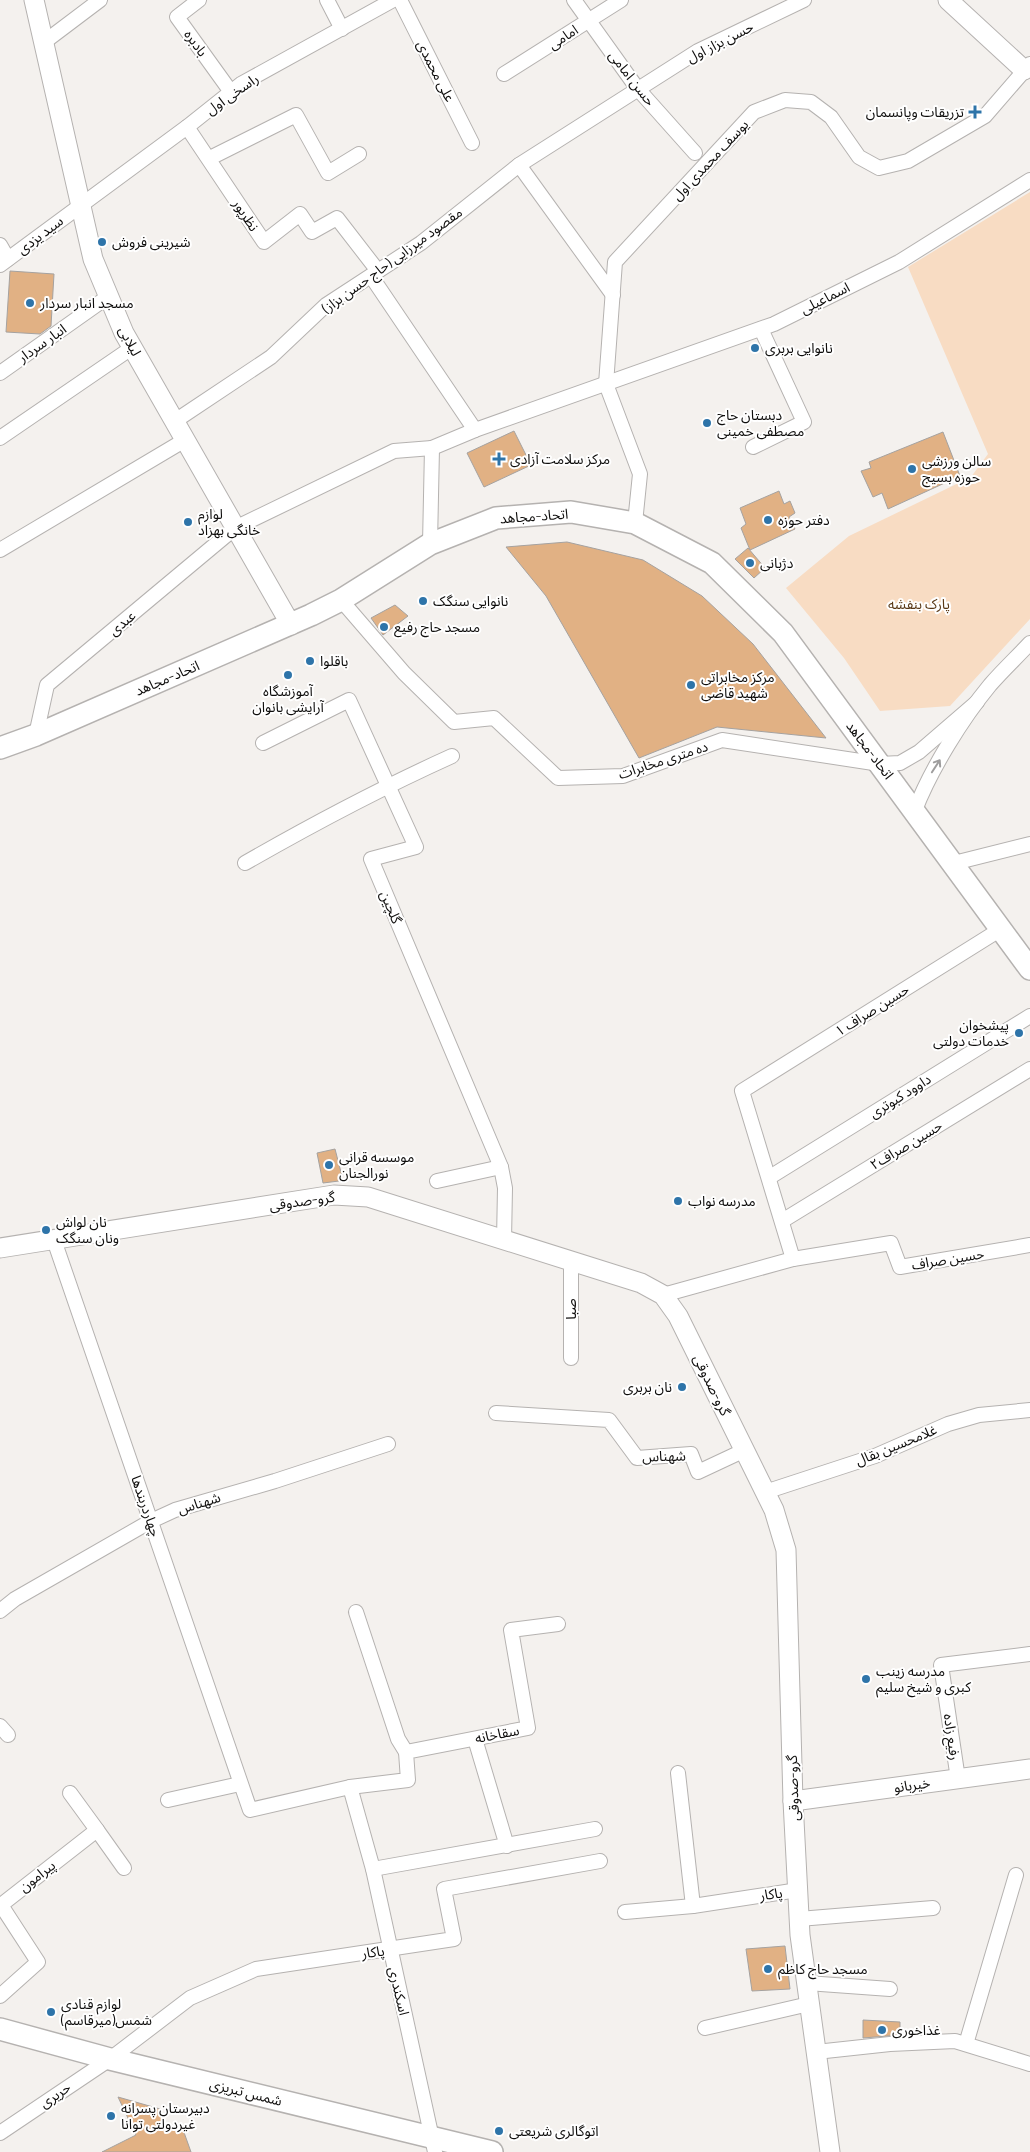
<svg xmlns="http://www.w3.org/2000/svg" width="1030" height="2152" font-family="Barlow,'Noto Sans Arabic',sans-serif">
<rect width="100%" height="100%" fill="#f4f1ee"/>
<path fill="#f8dcc3" d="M 1030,192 L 1030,619 L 950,706 L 880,711 L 844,658 L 786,588 L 849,536 L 971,477 L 988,454 L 908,267 Z"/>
<g fill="#e1b184" stroke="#a5a2a0">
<path d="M 10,271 L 54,274 L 51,326 L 40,334 L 6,332 Z"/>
<path d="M 514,431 L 531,465 L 484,487 L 467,453 Z"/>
<path d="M 943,432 L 960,476 L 888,509 L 882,493 L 873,497 L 861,471 L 871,468 L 869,462 Z"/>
<path d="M 779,491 L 784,504 L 790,501 L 795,513 L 789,517 L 795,529 L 750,550 L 741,528 L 746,524 L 740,508 Z"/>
<path d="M 567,542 L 643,560 L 702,596 L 753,644 L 826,738 L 717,727 L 639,758 L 546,596 L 506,547 Z"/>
<path d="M 748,548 L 765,568 L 754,578 L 735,559 Z"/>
<path d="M 395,605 L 408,616 L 383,635 L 371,618 Z"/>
<path d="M 335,1149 L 342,1176 L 339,1181 L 323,1183 L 317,1153 Z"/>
<path d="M 785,1946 L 790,1989 L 752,1991 L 746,1949 Z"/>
<path d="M 863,2020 L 900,2022 L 900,2035 L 863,2038 Z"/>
<path d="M 118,2097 L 160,2109 L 167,2129 L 181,2124 L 191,2152 L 102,2152 L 136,2135 Z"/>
</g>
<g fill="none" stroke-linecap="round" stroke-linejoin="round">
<defs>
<g id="street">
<path d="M 199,0 L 177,17 L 231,92"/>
<path d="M 327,0 L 342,29"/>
<path d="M 400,0 L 472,143"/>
<path d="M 574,0 L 637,88 L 695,153"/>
<path d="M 43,43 L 100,0"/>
<path d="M 504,74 L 621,0"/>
<path d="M 187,127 L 264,242 L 300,214 L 312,232 L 337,218 L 378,271"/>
<path d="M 210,158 L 296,115 L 328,173 L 359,154"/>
<path d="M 519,165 L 613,295"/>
<path d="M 0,245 L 8,259"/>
<path d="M 0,265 L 187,127 L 241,84 L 393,0"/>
<path d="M 371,276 L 475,430"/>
<path d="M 0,373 L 109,296"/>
<path d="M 175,421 L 271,357 L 326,305 L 421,243 L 519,165 L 698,51 L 804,0"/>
<path d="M 0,438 L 133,347"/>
<path d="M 753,447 L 804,422 L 761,329"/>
<path d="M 635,523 L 640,474 L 606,384 L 615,262 L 754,112 L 785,100 L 811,102 L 831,117 L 859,157 L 879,168 L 908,161 L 985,116 L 1030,64"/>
<path d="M 430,544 L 432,448 L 475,430 L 774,324 L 899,262 L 1030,180"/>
<path d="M 0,550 L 185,440"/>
<path d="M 341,600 L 404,673 L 454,722 L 494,718 L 558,778 L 623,776 L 722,740 L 880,764 L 900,763 L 919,752 L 977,702"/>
<path d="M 36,735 L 47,685 L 235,528 L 394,451 L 432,448"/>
<path d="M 263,743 L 349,700 L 416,847 L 371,859 L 501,1167 L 505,1188 L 504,1240"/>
<path d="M 915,810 C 931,769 962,719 990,685 C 1003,670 1017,657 1030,643"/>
<path d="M 245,863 C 313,824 381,788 452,756"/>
<path d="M 954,863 L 1030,844"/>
<path d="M 770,1177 L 1030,1016"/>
<path d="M 437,1181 L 501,1167"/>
<path d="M 782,1221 L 1030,1069"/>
<path d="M 54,1240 L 250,1810 L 350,1787 L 408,1780 L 406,1752 L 528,1728 L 511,1630 L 558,1624"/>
<path d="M 793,1259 L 891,1243 L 900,1267 L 1030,1245"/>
<path d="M 571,1261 L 571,1358"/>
<path d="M 663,1295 L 793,1259 L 742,1091 L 1001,929"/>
<path d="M 496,1413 L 609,1420 L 637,1458 L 691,1454 L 698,1472 L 745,1450"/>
<path d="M 765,1492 L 875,1456 L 948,1424 L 979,1415 L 1030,1410"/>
<path d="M 0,1611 L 15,1599 L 151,1521 L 175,1510 L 275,1481 L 388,1444"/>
<path d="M 356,1612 L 398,1739 L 406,1752"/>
<path d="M 0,1726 L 8,1735"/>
<path d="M 475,1739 L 507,1846"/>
<path d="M 678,1773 L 693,1906"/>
<path d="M 958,1779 L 941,1665 L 1030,1654"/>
<path d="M 350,1787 L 373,1869 L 435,2152"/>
<path d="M 70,1793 L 97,1830"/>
<path d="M 168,1800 L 240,1784"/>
<path d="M 373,1869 L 595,1829"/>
<path d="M 625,1912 L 693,1906 L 798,1890"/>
<path d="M 799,1919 L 933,1908"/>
<path d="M 807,1983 L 890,1989"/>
<path d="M 0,1996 L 38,1962 L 1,1905 L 97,1830 L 124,1868"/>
<path d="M 705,2028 L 809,2004"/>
<path d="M 966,2044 L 1016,1875"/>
<path d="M 816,2052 L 890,2044 L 955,2041 L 1030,2064"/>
<path d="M 0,2133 L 110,2059 L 190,1998 L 256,1969 L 454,1939 L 444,1889 L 600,1861"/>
</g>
<g id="secondary">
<path d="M 34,0 L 93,259 L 124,333 L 291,625"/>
<path d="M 948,0 L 1024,70"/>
<path d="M 0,1248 L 334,1195 L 368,1197 L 641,1283 L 663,1295 L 678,1316 L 774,1510 L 786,1550 L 793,1801 L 800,1935 L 830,2152"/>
<path d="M 793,1801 L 1030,1769"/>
</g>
<g id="primary">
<path d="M 0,748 L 36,735 L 311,615 L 341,600 L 430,544 L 496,518 L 571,512 L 635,523 L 712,563 L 783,633 L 1030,969"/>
<path d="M 0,2029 L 110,2059 L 492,2152"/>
</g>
</defs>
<use href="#street" stroke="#b5b2b0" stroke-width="16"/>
<use href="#secondary" stroke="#b5b2b0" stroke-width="21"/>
<use href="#primary" stroke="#b5b2b0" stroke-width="24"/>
<use href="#street" stroke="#fff" stroke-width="14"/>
<use href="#secondary" stroke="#fff" stroke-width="19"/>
<use href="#primary" stroke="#fff" stroke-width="21"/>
</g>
<defs><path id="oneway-shaft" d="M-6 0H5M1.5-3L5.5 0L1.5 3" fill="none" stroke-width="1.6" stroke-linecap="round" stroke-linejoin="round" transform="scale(1.25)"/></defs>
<use stroke="#9f9e9e" href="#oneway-shaft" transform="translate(936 766) rotate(-57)"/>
<g fill="#2e74a9" stroke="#fff" stroke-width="2">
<path d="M972.5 104.5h5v5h5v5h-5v5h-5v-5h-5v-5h5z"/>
<circle cx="102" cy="242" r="5"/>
<circle cx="30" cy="303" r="5"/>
<circle cx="755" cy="348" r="5"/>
<circle cx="707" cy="423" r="5"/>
<path d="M496.5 451.5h5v5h5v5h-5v5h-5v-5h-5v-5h5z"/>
<circle cx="912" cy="469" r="5"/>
<circle cx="768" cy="520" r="5"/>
<circle cx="188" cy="522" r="5"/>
<circle cx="750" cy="563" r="5"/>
<circle cx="423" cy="601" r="5"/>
<circle cx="384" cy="627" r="5"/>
<circle cx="310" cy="661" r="5"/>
<circle cx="288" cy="675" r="5"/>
<circle cx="691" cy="685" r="5"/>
<circle cx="1019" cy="1033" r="5"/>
<circle cx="329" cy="1165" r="5"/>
<circle cx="678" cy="1201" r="5"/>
<circle cx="46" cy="1230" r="5"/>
<circle cx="682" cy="1387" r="5"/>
<circle cx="866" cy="1679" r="5"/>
<circle cx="768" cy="1969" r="5"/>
<circle cx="51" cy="2012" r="5"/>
<circle cx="882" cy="2030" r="5"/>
<circle cx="111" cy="2116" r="5"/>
<circle cx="499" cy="2131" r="5"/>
</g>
<g text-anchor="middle" stroke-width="4" stroke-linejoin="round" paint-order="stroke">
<g font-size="14" fill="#0e0d0c" stroke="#fff">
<text transform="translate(563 37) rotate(-33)" y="5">امامی</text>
<text transform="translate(720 42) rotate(-27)" y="5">حسن بزاز اول</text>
<text transform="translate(196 43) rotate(54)" y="5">بادبره</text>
<text transform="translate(436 71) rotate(63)" y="5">علی محمدی</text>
<text transform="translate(632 78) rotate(52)" y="5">حسن امامی</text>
<text transform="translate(232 94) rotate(-35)" y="5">راسخی اول</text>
<text transform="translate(710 160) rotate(-47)" y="5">یوسف محمدی اول</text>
<text transform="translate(246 215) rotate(57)" y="5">نظرپور</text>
<text transform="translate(40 235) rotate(-37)" y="5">سید یزدی</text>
<text transform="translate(392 260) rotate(-36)" y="5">مقصود میرزایی (حاج حسن بزاز)</text>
<text transform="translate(825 298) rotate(-27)" y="5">اسماعیلی</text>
<text transform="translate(130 341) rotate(62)" y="5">لیلابی</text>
<text transform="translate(42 343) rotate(-35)" y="5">انبار سردار</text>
<text transform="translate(534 516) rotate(-4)" y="5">اتحاد-مجاهد</text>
<text transform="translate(122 623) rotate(-40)" y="5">عبدی</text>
<text transform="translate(167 678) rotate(-23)" y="5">اتحاد-مجاهد</text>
<text transform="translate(870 750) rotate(53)" y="5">اتحاد-مجاهد</text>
<text transform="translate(663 760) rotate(-18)" y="5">ده متری مخابرات</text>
<text transform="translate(391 907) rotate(67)" y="5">گلچین</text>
<text transform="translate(872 1010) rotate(-32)" y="5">حسین صراف ۱</text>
<text transform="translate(900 1096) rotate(-32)" y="5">داوود کبوتری</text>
<text transform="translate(906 1145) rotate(-31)" y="5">حسین صراف۲</text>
<text transform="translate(302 1201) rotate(-8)" y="5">گرو-صدوقی</text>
<text transform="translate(948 1259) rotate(-9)" y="5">حسین صراف</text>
<text transform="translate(571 1309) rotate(-90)" y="5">صبا</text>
<text transform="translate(712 1385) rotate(64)" y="5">گرو-صدوقی</text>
<text transform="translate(896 1445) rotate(-22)" y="5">غلامحسین بقال</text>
<text transform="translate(664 1456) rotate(-1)" y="5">شهناس</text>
<text transform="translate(199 1503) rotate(-17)" y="5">شهناس</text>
<text transform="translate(146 1506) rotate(71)" y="5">چهاردربندها</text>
<text transform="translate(497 1734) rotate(-11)" y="5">سقاخانه</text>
<text transform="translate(952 1737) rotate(82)" y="5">رفیع زاده</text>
<text transform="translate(912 1785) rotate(-8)" y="5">خیربانو</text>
<text transform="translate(793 1788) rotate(-92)" y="5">گرو-صدوقی</text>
<text transform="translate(37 1876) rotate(-38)" y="5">پیرامون</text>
<text transform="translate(771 1894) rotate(-8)" y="5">پاکار</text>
<text transform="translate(373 1952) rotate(-8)" y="5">پاکار</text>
<text transform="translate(399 1991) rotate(77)" y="5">اسکندری</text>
<text transform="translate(246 2092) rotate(14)" y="5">شمس تبریزی</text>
<text transform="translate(55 2095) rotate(-34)" y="5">حریری</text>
</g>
<g font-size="14" fill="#0e0d0c" stroke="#fff" text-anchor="start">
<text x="964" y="117" text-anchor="end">تزریقات وپانسمان</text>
<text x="112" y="247">شیرینی فروش</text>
<text x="40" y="308">مسجد انبار سردار</text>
<text x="765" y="353">نانوایی بربری</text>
<text x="717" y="420">دبستان حاج<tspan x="717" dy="16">مصطفی خمینی</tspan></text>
<text x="510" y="464">مرکز سلامت آزادی</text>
<text x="922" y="466">سالن ورزشی<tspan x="922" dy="16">حوزه بسیج</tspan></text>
<text x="198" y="519">لوازم<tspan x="198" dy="16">خانگی بهزاد</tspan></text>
<text x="778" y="525">دفتر حوزه</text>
<text x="760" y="568">دژبانی</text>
<text x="433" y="606">نانوایی سنگک</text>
<text x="394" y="632">مسجد حاج رفیع</text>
<text x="320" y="666">باقلوا</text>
<text x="701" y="682">مرکز مخابراتی<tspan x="701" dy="16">شهید قاضی</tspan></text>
<text x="288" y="696" text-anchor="middle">آموزشگاه<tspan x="288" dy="16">آرایشی بانوان</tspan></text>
<text x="1009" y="1030" text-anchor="end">پیشخوان<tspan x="1009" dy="16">خدمات دولتی</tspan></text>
<text x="339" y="1162">موسسه قرانی<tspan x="339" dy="16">نورالجنان</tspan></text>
<text x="688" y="1206">مدرسه نواب</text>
<text x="56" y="1227">نان لواش<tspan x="56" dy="16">ونان سنگک</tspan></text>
<text x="672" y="1392" text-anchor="end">نان بربری</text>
<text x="876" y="1676">مدرسه زینب<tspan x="876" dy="16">کبری و شیخ سلیم</tspan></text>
<text x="778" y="1974">مسجد حاج کاظم</text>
<text x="61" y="2009">لوازم قنادی<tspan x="61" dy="16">شمس(میرقاسم)</tspan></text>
<text x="892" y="2035">غذاخوری</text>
<text x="121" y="2113">دبیرستان پسرانه<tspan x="121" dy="16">غیردولتی توانا</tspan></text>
<text x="509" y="2136">اتوگالری شریعتی</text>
</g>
<g font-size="14" fill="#593816" stroke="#fff">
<text x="919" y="609">پارک بنفشه</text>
</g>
</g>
</svg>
